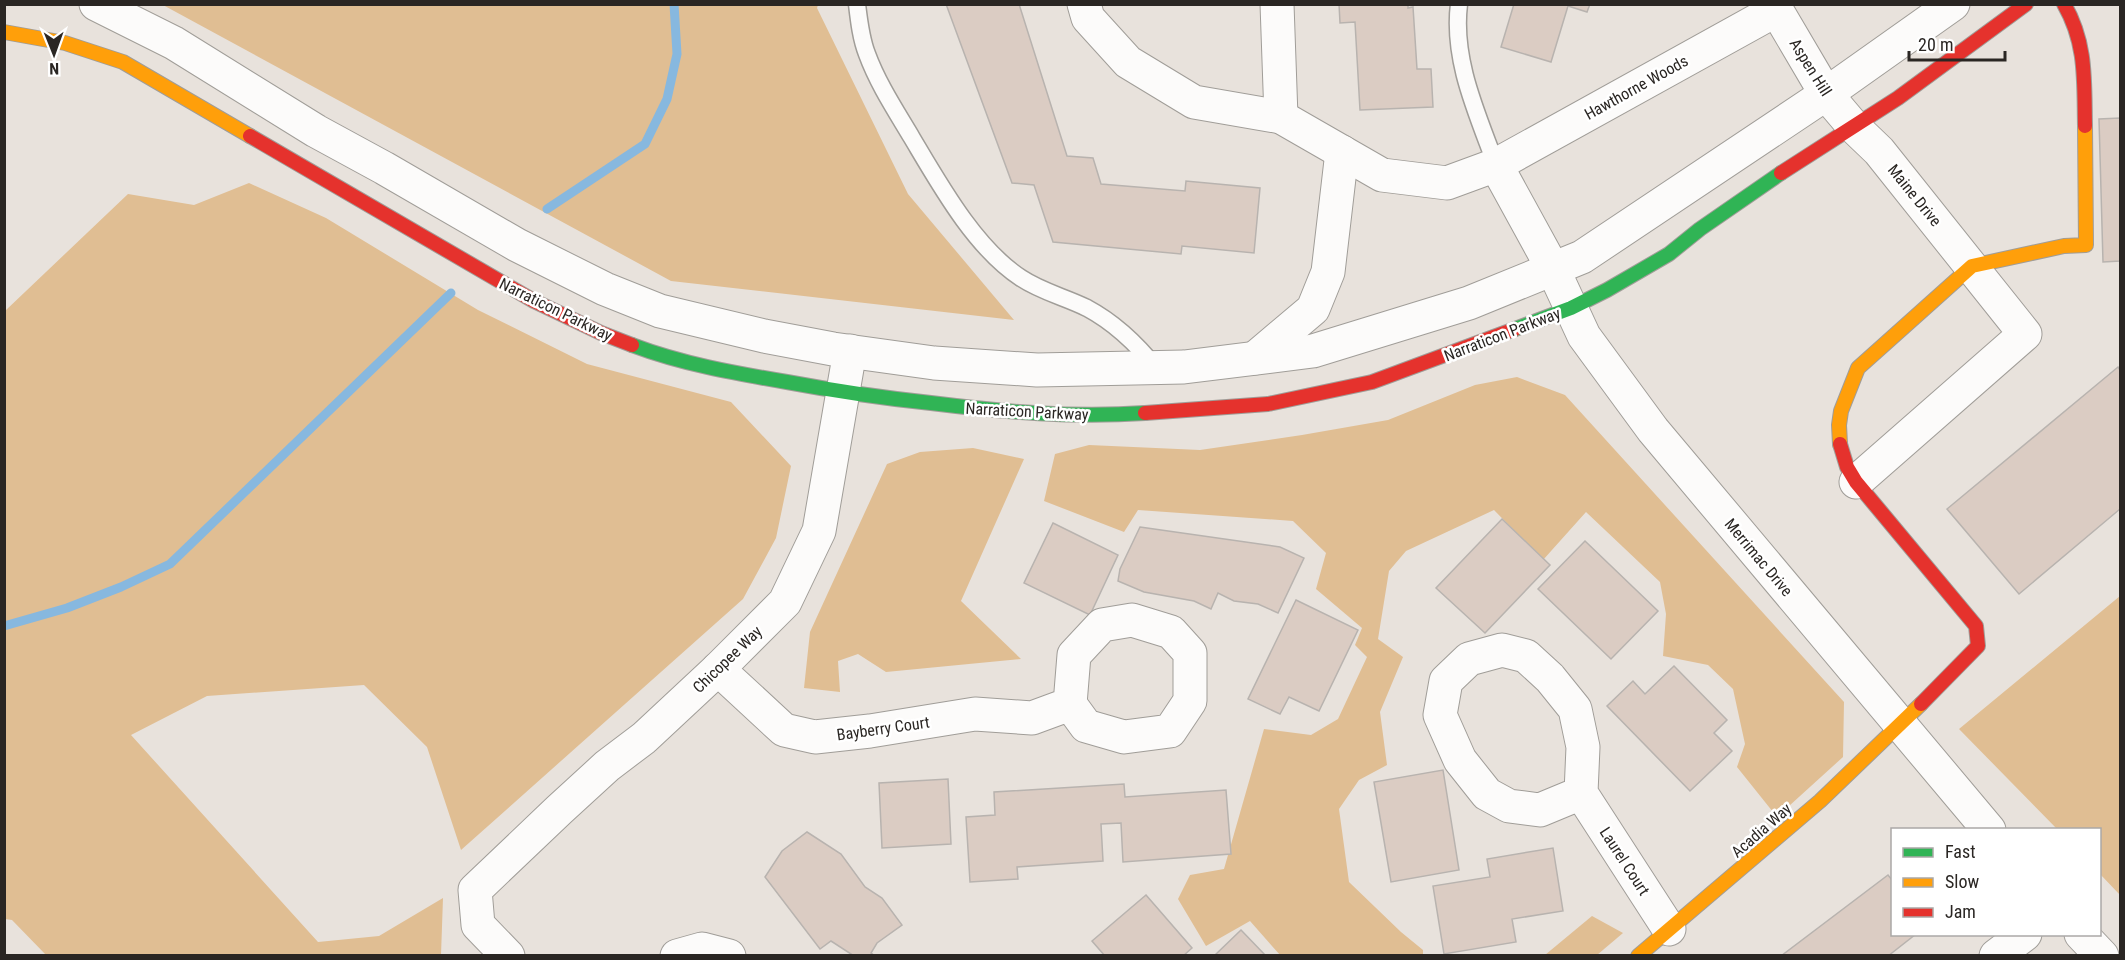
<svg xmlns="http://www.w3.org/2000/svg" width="2125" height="960" font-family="'Roboto Condensed',sans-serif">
<rect width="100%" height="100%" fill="#e8e2dc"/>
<g fill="#e0be93">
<path d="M 163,5 L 818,5 L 817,8 L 908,194 L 1014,320 L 671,281 Z"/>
<path d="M 249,183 L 326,218 L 478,310 L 587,364 L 731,402 L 791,466 L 776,538 L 743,599 L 461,850 L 427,747 L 364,685 L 207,696 L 131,735 L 318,942 L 379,936 L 443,898 L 441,955 L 46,955 L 12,920 L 5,919 L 5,311 L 128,194 L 194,205 Z"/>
<path d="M 1517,377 L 1565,395 L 1844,702 L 1843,757 L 1777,817 L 1737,767 L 1745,744 L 1733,689 L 1708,665 L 1663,656 L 1666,614 L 1660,582 L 1586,512 L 1543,560 L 1494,510 L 1406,551 L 1389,571 L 1378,639 L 1403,657 L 1380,712 L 1387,765 L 1359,780 L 1339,809 L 1349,882 L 1401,932 L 1423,950 L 1423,955 L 1280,955 L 1250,921 L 1206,946 L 1178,899 L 1190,875 L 1224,869 L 1264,729 L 1311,735 L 1338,719 L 1367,657 L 1355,645 L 1362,628 L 1316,589 L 1326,553 L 1293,521 L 1138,510 L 1124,532 L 1044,501 L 1055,454 L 1089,445 L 1200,450 L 1302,435 L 1388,420 L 1475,385 Z"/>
<path d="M 973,448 L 1024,459 L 961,601 L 1021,659 L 886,672 L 858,654 L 838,661 L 840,692 L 804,688 L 810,632 L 887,464 L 920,452 Z"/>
<path d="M 2120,596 L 2120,895 L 2100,874 L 2100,830 L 2057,829 L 1959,729 Z"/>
<path d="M 1592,916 L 1623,933 L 1597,955 L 1545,955 Z"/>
</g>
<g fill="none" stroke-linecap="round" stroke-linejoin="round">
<g stroke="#87b8df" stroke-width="9">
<path d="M 547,209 L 645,144 L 667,99 L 677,54 L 674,4"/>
<path d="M 4,626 L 67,608 L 121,587 L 170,564 L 451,293"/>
</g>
</g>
<g fill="#dbccc3" stroke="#b8b3af" stroke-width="1.5">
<path d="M 946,4 L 1019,4 L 1067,156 L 1093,158 L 1101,184 L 1185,191 L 1186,181 L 1260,188 L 1254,253 L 1182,246 L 1181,254 L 1053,242 L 1034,185 L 1012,183 Z"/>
<path d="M 1339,4 L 1408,4 L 1408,8 L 1413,7 L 1417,69 L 1431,69 L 1433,107 L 1360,110 L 1355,22 L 1340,23 Z"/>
<path d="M 1514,4 L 1590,4 L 1587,12 L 1568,6 L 1551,62 L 1501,47 Z"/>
<path d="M 2120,118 L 2120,261 L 2103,262 L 2099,119 Z"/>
<path d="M 2118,367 L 2120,370 L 2120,509 L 2019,594 L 1947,509 Z"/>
<path d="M 1502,519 L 1550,565 L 1485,633 L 1436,588 Z"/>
<path d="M 1053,523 L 1118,555 L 1090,615 L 1024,583 Z"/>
<path d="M 1140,527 L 1280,547 L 1304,558 L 1278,613 L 1258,604 L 1234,601 L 1218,593 L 1211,609 L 1194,601 L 1144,592 L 1118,581 L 1120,569 Z"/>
<path d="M 1585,541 L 1658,611 L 1611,659 L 1538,589 Z"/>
<path d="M 1296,600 L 1358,630 L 1319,711 L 1289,697 L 1280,714 L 1248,699 Z"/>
<path d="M 1674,666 L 1727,720 L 1714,733 L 1732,751 L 1690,791 L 1607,706 L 1633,681 L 1645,694 Z"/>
<path d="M 1443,770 L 1459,870 L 1391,882 L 1374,782 Z"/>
<path d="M 948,779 L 951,844 L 882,848 L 879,783 Z"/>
<path d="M 1124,784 L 1125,797 L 1226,790 L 1231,854 L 1123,862 L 1121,823 L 1101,824 L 1103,861 L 1017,867 L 1018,879 L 970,882 L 966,817 L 995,815 L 994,792 Z"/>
<path d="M 807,832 L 841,854 L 865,887 L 882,898 L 902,925 L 877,943 L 871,953 L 875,956 L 854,956 L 831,941 L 820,949 L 765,877 L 782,851 Z"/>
<path d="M 1553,848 L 1563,911 L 1512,919 L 1516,942 L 1444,954 L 1433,886 L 1490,877 L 1487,859 Z"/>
<path d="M 1888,875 L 1892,880 L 1892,934 L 1916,934 L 1888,956 L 1781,956 Z"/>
<path d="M 1146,895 L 1192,948 L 1183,956 L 1105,956 L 1092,941 Z"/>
<path d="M 1241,930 L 1266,956 L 1214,956 Z"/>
</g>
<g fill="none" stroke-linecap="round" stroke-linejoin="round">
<defs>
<g id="lane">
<path d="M 857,4 C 859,21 861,39 867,54 C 878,84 896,111 912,138 C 940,185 975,248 1021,278 C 1042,292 1065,297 1087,308 C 1115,323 1136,343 1156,368"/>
<path d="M 1459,4 C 1452,60 1477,113 1496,165"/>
</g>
<g id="street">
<path d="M 96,4 L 174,43 L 316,131 L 384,168 L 517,245 L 605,289 L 660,311 L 764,336 L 833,349 L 934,363 L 1037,370 L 1184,367 L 1313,351 L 1469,303 L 1582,257 L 1826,94 L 1953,4"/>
<path d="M 1084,4 L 1088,18 L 1128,62 L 1194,102 L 1281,117 L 1382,175 L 1447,183 L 1496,165 L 1776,10"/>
<path d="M 1277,4 L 1281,117"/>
<path d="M 1773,4 L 1826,94 L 1854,127 L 1879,151 L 2025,334 L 1856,482"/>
<path d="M 1496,165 L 1553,269 L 1584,336 L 1653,430 L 1989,830"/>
<path d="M 1255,358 L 1313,309 L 1328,272 L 1342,152"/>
<path d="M 718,669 L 784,730 L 815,737 L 870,731 L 975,714 L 1032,718 L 1070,704 L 1086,726 L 1124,737 L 1170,731 L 1190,701 L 1190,653 L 1171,632 L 1132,620 L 1102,625 L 1074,655 L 1070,704"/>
<path d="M 1581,793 L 1540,810 L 1509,806 L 1487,794 L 1460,760 L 1440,715 L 1446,681 L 1469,659 L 1502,650 L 1526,656 L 1550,678 L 1575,709 L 1583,747 L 1581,793 L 1669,929"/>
<path d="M 2081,934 L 2102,956"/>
<path d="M 508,956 L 478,925 L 475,890 L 559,810 L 607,766 L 644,738 L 718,669 L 785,602 L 819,531 L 850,351"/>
<path d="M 677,956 L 702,949 L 729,956"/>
<path d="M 1996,956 L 2025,934"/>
</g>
<g id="fast">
<path d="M 1515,329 L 1571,308 L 1607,290 L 1669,254 L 1700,229 L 1781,173"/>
<path d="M 632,345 C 682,364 734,373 787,382 C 835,391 883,398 931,403 C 1003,412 1074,418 1145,413"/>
</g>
<g id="slow">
<path d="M 4,32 L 65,43 L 123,62 L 250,136"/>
<path d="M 1840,444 L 1839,425 L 1841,411 L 1858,368 L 1972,266 L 2064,246 L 2086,245 L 2085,126"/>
<path d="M 1638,956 L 1820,801 L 1921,704"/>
</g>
<g id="jam">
<path d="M 2064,4 C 2087,44 2084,81 2085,126"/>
<path d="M 250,136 L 534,301 L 601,333 L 632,345"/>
<path d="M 1781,173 L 1898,98 L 2026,4"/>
<path d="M 1145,413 L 1268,404 L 1372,382 L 1515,329"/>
<path d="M 1840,444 L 1847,467 L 1856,482 L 1976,626 L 1978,646 L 1921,704"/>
</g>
</defs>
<use href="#lane" stroke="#a09d98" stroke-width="19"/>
<use href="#street" stroke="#a09d98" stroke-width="35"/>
<use href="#fast" stroke="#a09d98" stroke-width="16"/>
<use href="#slow" stroke="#a09d98" stroke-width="16"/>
<use href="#jam" stroke="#a09d98" stroke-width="16"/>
<use href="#lane" stroke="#fcfbfa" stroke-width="16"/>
<use href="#street" stroke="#fcfbfa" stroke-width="33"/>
<use href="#fast" stroke="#30b455" stroke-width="14"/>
<use href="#slow" stroke="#ff9f0a" stroke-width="14"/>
<use href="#jam" stroke="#e5322d" stroke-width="14"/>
</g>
<g text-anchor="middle" stroke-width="5" stroke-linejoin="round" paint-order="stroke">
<g font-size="16" fill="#2a2623" stroke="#fff">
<text transform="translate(1811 67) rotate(58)" y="6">Aspen Hill</text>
<text transform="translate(1636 87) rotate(-29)" y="6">Hawthorne Woods</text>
<text transform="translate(1915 195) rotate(51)" y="6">Maine Drive</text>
<text transform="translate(556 309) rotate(26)" y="6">Narraticon Parkway</text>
<text transform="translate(1502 334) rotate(-21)" y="6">Narraticon Parkway</text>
<text transform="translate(1027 411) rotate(3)" y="6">Narraticon Parkway</text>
<text transform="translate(1759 557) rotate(50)" y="6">Merrimac Drive</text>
<text transform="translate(727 659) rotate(-44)" y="6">Chicopee Way</text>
<text transform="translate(883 728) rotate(-8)" y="6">Bayberry Court</text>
<text transform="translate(1761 830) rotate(-41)" y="6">Acadia Way</text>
<text transform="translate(1625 861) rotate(57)" y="6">Laurel Court</text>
</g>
</g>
<rect width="2125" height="960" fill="none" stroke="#2a2623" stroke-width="12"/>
<rect x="1891" y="828" width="210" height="108" fill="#ffffff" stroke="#aaa8a7" stroke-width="1.5"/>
<rect x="1903" y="848" width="30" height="9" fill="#30b455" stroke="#aaa8a7" stroke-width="1.5"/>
<text x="1945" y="858" font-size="18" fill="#2a2623">Fast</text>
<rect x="1903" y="878" width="30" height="9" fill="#ff9f0a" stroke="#aaa8a7" stroke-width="1.5"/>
<text x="1945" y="888" font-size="18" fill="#2a2623">Slow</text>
<rect x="1903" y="908" width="30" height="9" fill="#e5322d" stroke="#aaa8a7" stroke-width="1.5"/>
<text x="1945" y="918" font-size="18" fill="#2a2623">Jam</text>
<g transform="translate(54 54) rotate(179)" stroke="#ffffff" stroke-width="4.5" paint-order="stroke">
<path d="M0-4.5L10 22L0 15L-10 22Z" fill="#2a2623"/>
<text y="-9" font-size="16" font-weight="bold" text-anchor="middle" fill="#2a2623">N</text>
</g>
<path d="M1909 51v9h96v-9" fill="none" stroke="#2a2623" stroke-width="3"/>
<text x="1918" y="51" font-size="18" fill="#2a2623" stroke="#ffffff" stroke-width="4.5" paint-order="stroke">20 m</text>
</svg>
